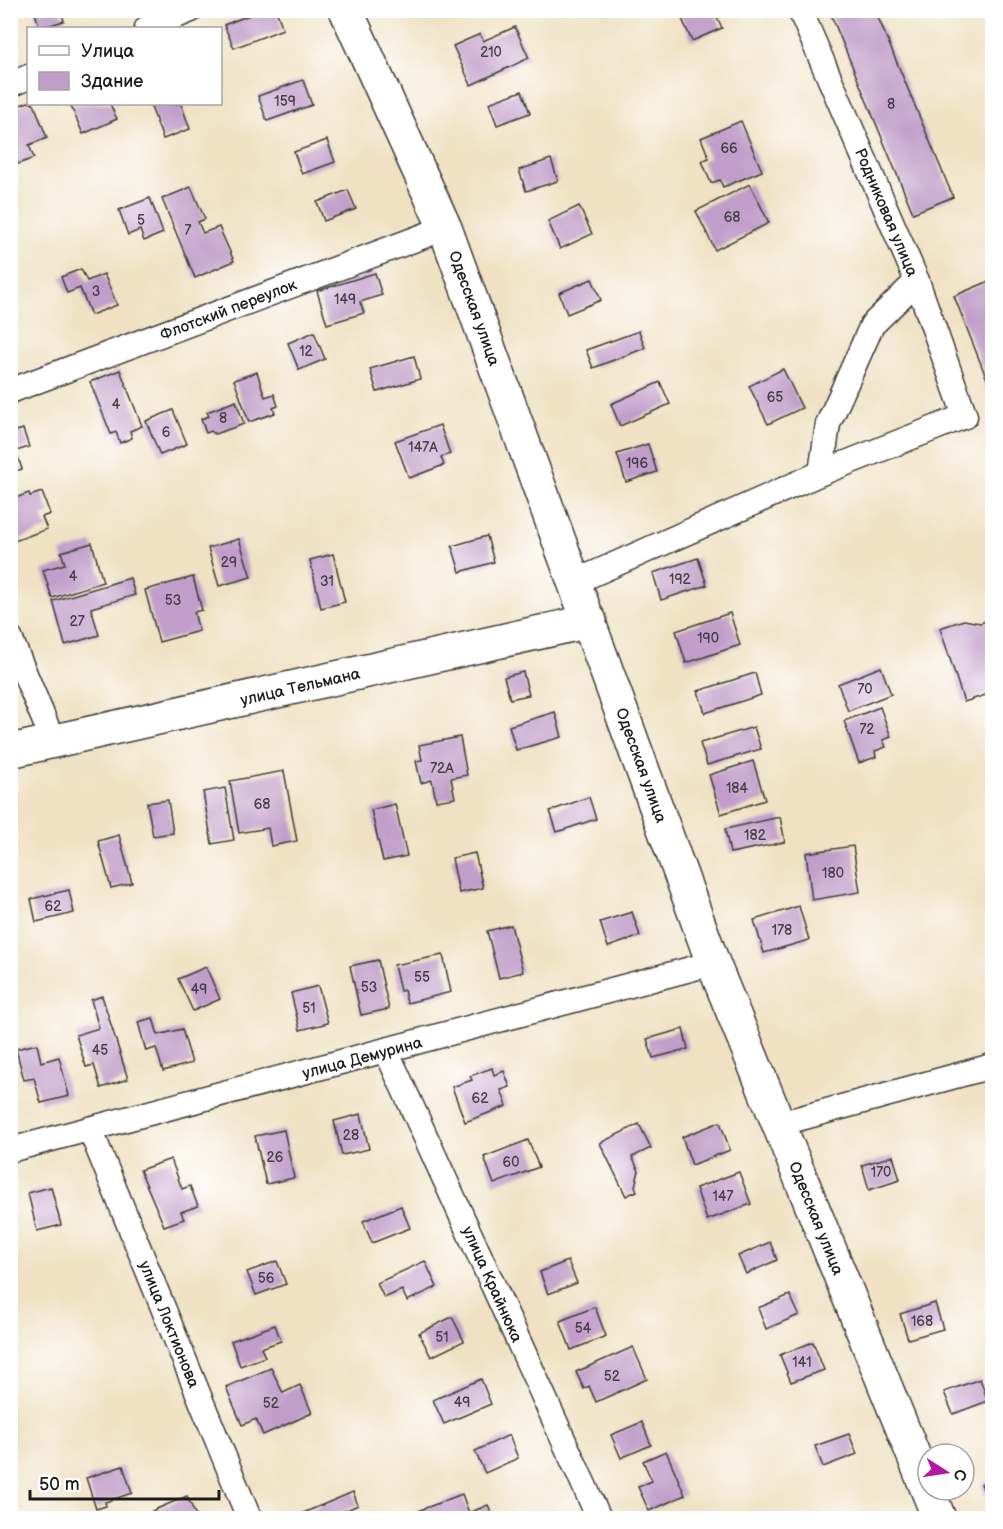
<svg xmlns="http://www.w3.org/2000/svg" width="1003" height="1529" font-family="'Balsamiq Sans',sans-serif">
<rect width="100%" height="100%" fill="#fff"/>
<filter id="ink" filterUnits="userSpaceOnUse"><feTurbulence type="fractalNoise" baseFrequency=".0167" numOctaves="2"/><feDisplacementMap in="SourceGraphic" scale="12" xChannelSelector="R" yChannelSelector="G"/><feConvolveMatrix kernelMatrix="1 2 1 2 8 2 1 2 1" color-interpolation-filters="sRGB"/></filter>
<filter id="wash" filterUnits="userSpaceOnUse"><feTurbulence type="fractalNoise" baseFrequency=".008" numOctaves="4" result="noise"/><feDisplacementMap in="SourceGraphic" scale="24" xChannelSelector="R" yChannelSelector="G"/><feGaussianBlur stdDeviation="1.35" result="paint"/><feColorMatrix in="noise" values="0 0 0 0 0 0 0 0 0 0 0 0 0 0 0 0 0 1.4 0 .05"/><feComposite in="paint" operator="in"/></filter>
<g filter="url(#wash)">
<rect width="100%" height="100%" fill="#efe1c2"/>
<g id="blocks">
<g fill="#c19ec9">
<path d="M 34,10 L 61,10 L 64,21 L 40,28 Z"/>
<path d="M 262,10 L 276,10 L 283,29 L 234,48 L 224,25 Z"/>
<path d="M 678,10 L 714,10 L 722,28 L 692,41 Z"/>
<path d="M 829,10 L 875,10 L 953,197 L 913,213 Z"/>
<path d="M 515,27 L 529,58 L 471,85 L 453,46 L 480,34 L 483,41 Z"/>
<path d="M 303,80 L 312,105 L 267,121 L 258,96 Z"/>
<path d="M 522,91 L 530,113 L 497,125 L 489,103 Z"/>
<path d="M 28,102 L 34,104 L 47,138 L 29,145 L 34,158 L 18,164 L 10,144 L 10,109 Z"/>
<path d="M 70,104 L 110,104 L 117,119 L 83,134 Z"/>
<path d="M 150,104 L 181,104 L 190,129 L 163,139 Z"/>
<path d="M 741,121 L 762,171 L 723,187 L 720,180 L 711,183 L 702,161 L 709,158 L 701,138 Z"/>
<path d="M 327,140 L 335,162 L 302,174 L 294,152 Z"/>
<path d="M 551,159 L 558,181 L 526,191 L 519,170 Z"/>
<path d="M 750,184 L 769,223 L 715,250 L 696,211 Z"/>
<path d="M 191,187 L 205,219 L 198,222 L 203,233 L 219,227 L 234,261 L 195,278 L 162,199 Z"/>
<path d="M 348,190 L 356,209 L 324,221 L 317,202 Z"/>
<path d="M 150,198 L 163,233 L 144,241 L 140,230 L 128,235 L 119,210 Z"/>
<path d="M 579,206 L 592,234 L 560,249 L 548,221 Z"/>
<path d="M 81,269 L 87,281 L 104,274 L 117,305 L 91,315 L 80,288 L 67,293 L 61,277 Z"/>
<path d="M 375,273 L 382,295 L 360,302 L 364,313 L 327,324 L 317,291 Z"/>
<path d="M 592,279 L 601,300 L 567,314 L 559,293 Z"/>
<path d="M 992,280 L 992,392 L 954,296 Z"/>
<path d="M 639,331 L 645,348 L 593,368 L 586,350 Z"/>
<path d="M 314,332 L 325,359 L 299,370 L 288,343 Z"/>
<path d="M 414,356 L 420,379 L 377,392 L 370,369 Z"/>
<path d="M 783,369 L 802,408 L 768,424 L 749,386 Z"/>
<path d="M 120,370 L 142,426 L 130,431 L 132,438 L 120,443 L 116,432 L 111,434 L 90,382 Z"/>
<path d="M 257,372 L 265,397 L 274,394 L 278,406 L 273,408 L 275,413 L 249,422 L 234,380 Z"/>
<path d="M 660,382 L 670,404 L 620,426 L 611,404 Z"/>
<path d="M 236,401 L 244,424 L 215,434 L 211,431 L 206,433 L 201,419 L 209,416 L 207,412 Z"/>
<path d="M 173,410 L 187,444 L 160,455 L 146,421 Z"/>
<path d="M 440,425 L 450,454 L 441,457 L 444,465 L 409,478 L 395,441 Z"/>
<path d="M 23,429 L 29,447 L 16,451 L 22,469 L 10,473 L 10,433 Z"/>
<path d="M 648,444 L 657,472 L 626,482 L 617,454 Z"/>
<path d="M 42,492 L 50,514 L 42,517 L 47,529 L 12,542 L 10,500 L 29,493 L 30,496 Z"/>
<path d="M 487,536 L 494,562 L 460,572 L 452,546 Z"/>
<path d="M 239,539 L 251,577 L 219,586 L 208,548 Z"/>
<path d="M 92,543 L 103,582 L 52,598 L 43,570 L 65,564 L 61,552 Z"/>
<path d="M 333,554 L 345,602 L 321,608 L 310,560 Z"/>
<path d="M 698,558 L 707,585 L 661,600 L 653,573 Z"/>
<path d="M 193,577 L 202,610 L 194,612 L 199,631 L 159,642 L 145,590 Z"/>
<path d="M 130,578 L 135,595 L 91,608 L 99,635 L 65,645 L 53,601 Z"/>
<path d="M 730,613 L 740,645 L 686,663 L 676,631 Z"/>
<path d="M 992,619 L 992,693 L 964,702 L 940,628 L 964,620 L 980,623 Z"/>
<path d="M 881,667 L 891,694 L 848,711 L 838,684 Z"/>
<path d="M 523,672 L 529,695 L 510,699 L 504,677 Z"/>
<path d="M 755,673 L 761,695 L 705,713 L 698,691 Z"/>
<path d="M 880,707 L 891,737 L 883,740 L 886,747 L 875,751 L 876,757 L 859,763 L 844,721 Z"/>
<path d="M 555,712 L 562,737 L 516,750 L 509,726 Z"/>
<path d="M 754,727 L 761,749 L 707,765 L 700,743 Z"/>
<path d="M 460,737 L 467,775 L 451,778 L 455,798 L 436,801 L 432,780 L 421,783 L 416,761 L 422,760 L 419,745 Z"/>
<path d="M 753,761 L 765,800 L 721,814 L 709,775 Z"/>
<path d="M 284,771 L 297,841 L 271,846 L 268,828 L 239,833 L 230,781 Z"/>
<path d="M 225,788 L 234,840 L 212,844 L 203,792 Z"/>
<path d="M 589,797 L 596,819 L 557,832 L 550,811 Z"/>
<path d="M 168,800 L 173,833 L 153,836 L 147,803 Z"/>
<path d="M 395,804 L 407,856 L 383,861 L 371,810 Z"/>
<path d="M 780,817 L 785,842 L 730,853 L 725,829 Z"/>
<path d="M 119,835 L 132,883 L 111,888 L 98,841 Z"/>
<path d="M 853,846 L 860,892 L 812,900 L 806,853 Z"/>
<path d="M 475,853 L 483,888 L 459,893 L 452,858 Z"/>
<path d="M 69,890 L 74,913 L 36,922 L 31,899 Z"/>
<path d="M 799,906 L 809,940 L 764,953 L 754,920 Z"/>
<path d="M 632,912 L 640,936 L 608,947 L 600,922 Z"/>
<path d="M 511,925 L 523,972 L 499,978 L 487,931 Z"/>
<path d="M 443,955 L 451,992 L 407,1003 L 404,990 L 400,991 L 394,965 Z"/>
<path d="M 378,960 L 389,1009 L 361,1015 L 350,966 Z"/>
<path d="M 206,967 L 220,999 L 193,1011 L 178,979 Z"/>
<path d="M 318,986 L 328,1023 L 300,1030 L 291,993 Z"/>
<path d="M 102,996 L 128,1079 L 101,1088 L 94,1065 L 86,1067 L 76,1035 L 99,1028 L 91,1000 Z"/>
<path d="M 153,1018 L 158,1035 L 182,1029 L 192,1063 L 163,1071 L 156,1048 L 146,1051 L 138,1022 Z"/>
<path d="M 683,1029 L 688,1049 L 653,1058 L 647,1039 Z"/>
<path d="M 37,1044 L 41,1062 L 59,1057 L 69,1096 L 41,1103 L 34,1078 L 24,1080 L 16,1049 Z"/>
<path d="M 492,1068 L 494,1075 L 504,1071 L 510,1087 L 501,1090 L 507,1106 L 465,1122 L 452,1087 L 472,1080 L 470,1076 Z"/>
<path d="M 361,1114 L 369,1149 L 342,1155 L 334,1121 Z"/>
<path d="M 720,1122 L 730,1150 L 692,1165 L 682,1137 Z"/>
<path d="M 639,1124 L 651,1148 L 632,1157 L 639,1171 L 635,1186 L 637,1191 L 626,1196 L 600,1143 Z"/>
<path d="M 284,1130 L 294,1178 L 266,1184 L 255,1136 Z"/>
<path d="M 528,1140 L 539,1167 L 494,1184 L 484,1157 Z"/>
<path d="M 893,1156 L 900,1180 L 869,1190 L 862,1165 Z"/>
<path d="M 171,1159 L 182,1189 L 190,1186 L 198,1206 L 181,1212 L 184,1219 L 164,1226 L 140,1170 Z"/>
<path d="M 739,1172 L 751,1204 L 707,1220 L 696,1188 Z"/>
<path d="M 51,1187 L 61,1225 L 37,1231 L 28,1193 Z"/>
<path d="M 401,1206 L 410,1228 L 372,1243 L 363,1221 Z"/>
<path d="M 770,1242 L 777,1260 L 746,1274 L 738,1256 Z"/>
<path d="M 277,1261 L 286,1284 L 256,1295 L 247,1272 Z"/>
<path d="M 425,1261 L 437,1287 L 407,1301 L 402,1290 L 384,1298 L 377,1283 Z"/>
<path d="M 568,1261 L 577,1283 L 548,1294 L 540,1272 Z"/>
<path d="M 790,1295 L 799,1315 L 766,1329 L 758,1308 Z"/>
<path d="M 935,1303 L 943,1329 L 908,1339 L 900,1314 Z"/>
<path d="M 595,1307 L 606,1336 L 571,1350 L 560,1321 Z"/>
<path d="M 452,1317 L 464,1341 L 431,1357 L 419,1333 Z"/>
<path d="M 275,1325 L 281,1341 L 261,1348 L 265,1357 L 240,1366 L 231,1341 Z"/>
<path d="M 813,1342 L 824,1370 L 791,1382 L 780,1355 Z"/>
<path d="M 633,1347 L 647,1379 L 596,1402 L 589,1386 L 584,1389 L 576,1372 Z"/>
<path d="M 271,1368 L 283,1393 L 300,1385 L 312,1413 L 263,1435 L 256,1419 L 242,1425 L 226,1387 Z"/>
<path d="M 481,1379 L 491,1404 L 444,1424 L 433,1400 Z"/>
<path d="M 980,1379 L 988,1401 L 953,1414 L 944,1392 Z"/>
<path d="M 642,1422 L 651,1445 L 621,1458 L 611,1435 Z"/>
<path d="M 849,1434 L 857,1454 L 823,1467 L 815,1446 Z"/>
<path d="M 509,1435 L 518,1458 L 485,1473 L 475,1451 Z"/>
<path d="M 666,1451 L 685,1495 L 649,1511 L 638,1487 L 652,1481 L 643,1461 Z"/>
<path d="M 123,1466 L 132,1493 L 105,1502 L 106,1506 L 96,1509 L 86,1478 Z"/>
<path d="M 992,1479 L 992,1506 L 990,1507 L 981,1484 Z"/>
<path d="M 353,1492 L 358,1505 L 340,1513 L 343,1518 L 303,1518 L 301,1514 Z"/>
<path d="M 462,1494 L 469,1513 L 488,1505 L 494,1518 L 421,1518 L 418,1511 Z"/>
<path d="M 187,1496 L 197,1518 L 155,1518 L 152,1511 Z"/>
</g>
</g>
</g>
<g filter="url(#ink)">
<use href="#blocks" fill-opacity="0" stroke="#3c3a35" stroke-width="1.5"/>
<g fill="none" stroke-linecap="round" stroke-linejoin="round">
<defs>
<g id="minor">
<path d="M 147,28 L 191,10"/>
<path d="M 10,85 L 28,77"/>
<path d="M 10,391 L 445,228"/>
<path d="M 821,473 L 828,424 L 872,325 L 917,281"/>
<path d="M 575,582 L 821,473 L 965,416 L 917,281 L 800,10"/>
<path d="M 10,638 L 53,741"/>
<path d="M 386,1050 L 599,1518"/>
<path d="M 779,1124 L 992,1066"/>
<path d="M 90,1129 L 249,1518"/>
<path d="M 10,1150 L 713,963"/>
</g>
<g id="secondary">
<path d="M 346,10 L 445,228 L 713,963 L 939,1518"/>
<path d="M 10,751 L 590,621"/>
</g>
</defs>
<use href="#minor" stroke="#3c3a35" stroke-width="27"/>
<use href="#secondary" stroke="#3c3a35" stroke-width="36"/>
<use href="#minor" stroke="#fff" stroke-width="24"/>
<use href="#secondary" stroke="#fff" stroke-width="33"/>
</g>
</g>
<g text-anchor="middle" stroke-width="4.5" stroke-linejoin="round" paint-order="stroke">
<g font-size="14" fill="#453c47">
<text x="491" y="57">210</text>
<text x="285" y="106">159</text>
<text x="891" y="109">8</text>
<text x="729" y="153">66</text>
<text x="732" y="222">68</text>
<text x="141" y="225">5</text>
<text x="188" y="235">7</text>
<text x="96" y="296">3</text>
<text x="345" y="304">149</text>
<text x="306" y="356">12</text>
<text x="775" y="402">65</text>
<text x="116" y="409">4</text>
<text x="223" y="423">8</text>
<text x="166" y="437">6</text>
<text x="423" y="452">147А</text>
<text x="637" y="468">196</text>
<text x="229" y="567">29</text>
<text x="73" y="581">4</text>
<text x="680" y="584">192</text>
<text x="327" y="586">31</text>
<text x="173" y="605">53</text>
<text x="77" y="626">27</text>
<text x="708" y="643">190</text>
<text x="865" y="694">70</text>
<text x="867" y="734">72</text>
<text x="442" y="773">72А</text>
<text x="737" y="793">184</text>
<text x="262" y="809">68</text>
<text x="755" y="840">182</text>
<text x="833" y="878">180</text>
<text x="53" y="911">62</text>
<text x="782" y="935">178</text>
<text x="422" y="982">55</text>
<text x="369" y="992">53</text>
<text x="199" y="994">49</text>
<text x="309" y="1013">51</text>
<text x="100" y="1055">45</text>
<text x="480" y="1103">62</text>
<text x="351" y="1140">28</text>
<text x="275" y="1162">26</text>
<text x="511" y="1167">60</text>
<text x="881" y="1177">170</text>
<text x="723" y="1201">147</text>
<text x="266" y="1283">56</text>
<text x="922" y="1326">168</text>
<text x="583" y="1333">54</text>
<text x="442" y="1342">51</text>
<text x="802" y="1367">141</text>
<text x="612" y="1381">52</text>
<text x="462" y="1407">49</text>
<text x="271" y="1408">52</text>
</g>
<g font-size="16" fill="#1c1c1c" stroke="#fff">
<text transform="translate(887 212) rotate(67)" y="6">Родниковая улица</text>
<text transform="translate(475 308) rotate(70)" y="6">Одесская улица</text>
<text transform="translate(228 309) rotate(-21)" y="6">Флотский переулок</text>
<text transform="translate(300 686) rotate(-13)" y="6">улица Тельмана</text>
<text transform="translate(642 765) rotate(70)" y="6">Одесская улица</text>
<text transform="translate(362 1057) rotate(-15)" y="6">улица Демурина</text>
<text transform="translate(817 1218) rotate(68)" y="6">Одесская улица</text>
<text transform="translate(493 1284) rotate(66)" y="6">улица Крайнюка</text>
<text transform="translate(170 1324) rotate(68)" y="6">улица Локтионова</text>
</g>
</g>
<rect width="1003" height="1529" fill="none" stroke="#fff" stroke-width="36"/>
<rect x="27" y="27" width="195" height="78" fill="#ffffff" stroke="#a4a4a4" stroke-width="1.5"/>
<rect x="39" y="46" width="30" height="9" fill="#ffffff" stroke="#a4a4a4" stroke-width="1.5"/>
<text x="81" y="57" font-size="18" fill="#1c1c1c">Улица</text>
<rect x="39" y="72" width="30" height="18" fill="#c19ec9" stroke="#a4a4a4" stroke-width="1.5"/>
<text x="81" y="87" font-size="18" fill="#1c1c1c">Здание</text>
<g transform="translate(946 1472) rotate(102)"><circle r="28" fill="#ffffff" stroke="#a4a4a4" stroke-width="1.5"/>
<path d="M0-4.5L10 22L0 15L-10 22Z" fill="#b5179e"/>
<text y="-9" font-size="16" font-weight="bold" text-anchor="middle" fill="#1c1c1c">С</text>
</g>
<path d="M30 1490v9h189v-9" fill="none" stroke="#1c1c1c" stroke-width="3"/>
<text x="39" y="1490" font-size="18" fill="#1c1c1c" stroke="#ffffff" stroke-width="4.5" paint-order="stroke">50 m</text>
</svg>
